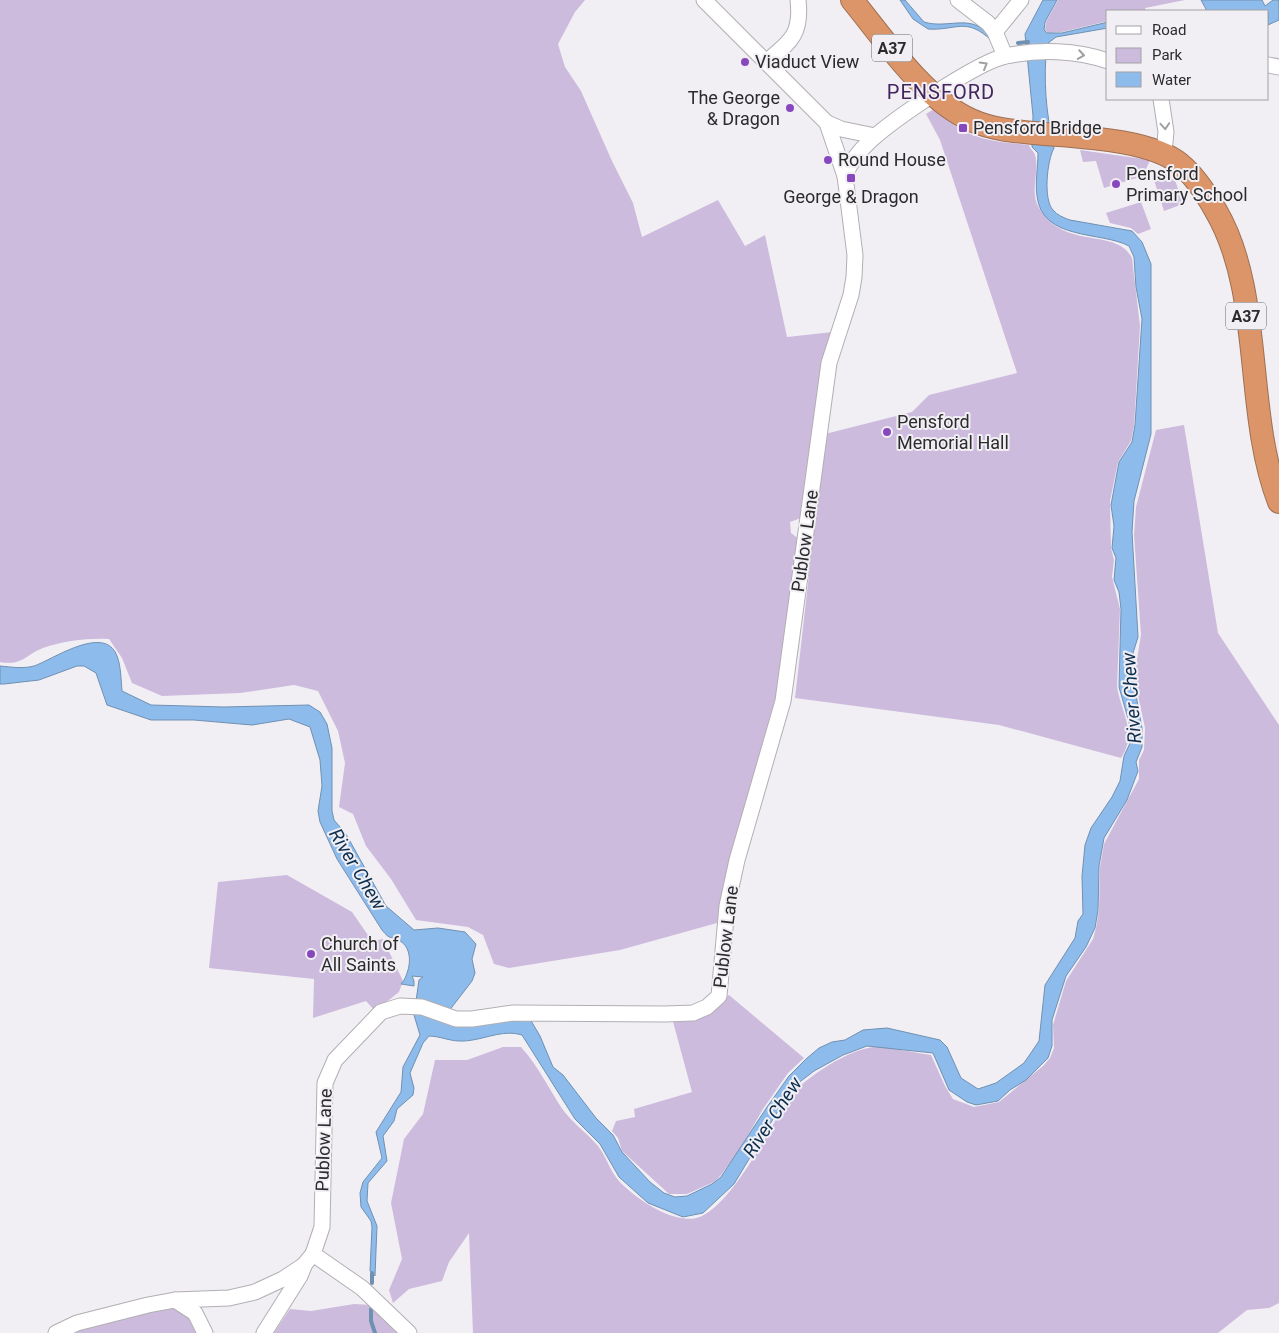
<svg xmlns="http://www.w3.org/2000/svg" width="1279" height="1333" font-family="Roboto,sans-serif">
<rect width="100%" height="100%" fill="#f1eff4"/>
<g fill="#cdbbde">
<path d="M 0,0 L 585,0 L 575,12 L 558,44 L 565,67 L 581,91 L 612,161 L 633,203 L 642,237 L 718,200 L 745,246 L 765,235 L 787,337 L 833,332 L 801,518 L 790,522 L 791,533 L 799,539 L 776,695 L 729,867 L 717,923 L 620,950 L 509,968 L 494,964 L 483,935 L 468,927 L 416,920 L 391,879 L 366,846 L 353,814 L 339,807 L 345,763 L 338,731 L 318,691 L 294,685 L 240,693 L 162,696 L 132,683 L 122,658 L 109,639 C 88,638 63,641 43,648 C 25,655 23,666 0,662 Z"/>
<path d="M 1058,0 L 1185,0 L 1145,8 L 1146,11 L 1108,11 L 1108,21 L 1062,32 L 1048,33 L 1045,30 L 1046,22 Z"/>
<path d="M 934,109 C 967,139 986,141 1029,145 C 1030,149 1034,151 1035,155 C 1040,172 1029,191 1039,208 C 1064,251 1117,227 1132,258 L 1140,326 L 1134,426 L 1131,441 L 1118,462 L 1110,501 L 1111,548 L 1114,560 L 1112,577 L 1120,609 L 1117,687 C 1121,712 1138,733 1121,758 L 999,725 L 795,698 L 825,434 L 912,412 L 929,395 L 1017,373 L 940,140 L 926,114 Z"/>
<path d="M 1080,150 L 1150,160 L 1143,176 L 1104,188 L 1096,161 L 1083,162 Z"/>
<path d="M 1173,174 L 1183,204 L 1164,211 L 1154,180 Z"/>
<path d="M 1141,202 L 1151,229 L 1138,234 L 1131,228 L 1110,223 L 1106,213 Z"/>
<path d="M 1184,425 L 1218,633 L 1279,725 L 1279,1303 L 1269,1308 L 1247,1310 L 1218,1333 L 473,1333 L 469,1233 L 449,1262 L 442,1281 L 409,1289 L 393,1303 L 389,1290 L 402,1259 L 391,1203 L 404,1139 L 423,1114 L 435,1060 L 467,1060 L 503,1047 L 521,1047 C 538,1066 548,1087 561,1107 C 571,1122 586,1132 598,1146 C 606,1156 610,1171 619,1181 C 636,1199 677,1228 702,1216 C 735,1200 770,1128 789,1097 C 805,1078 852,1046 878,1047 C 896,1048 914,1053 931,1055 L 945,1086 L 953,1099 L 974,1107 L 999,1102 L 1043,1066 L 1050,1058 L 1054,1048 L 1053,1025 L 1066,981 L 1093,939 L 1096,928 L 1099,910 L 1100,867 L 1104,844 L 1139,779 L 1139,760 L 1144,750 L 1145,728 L 1134,677 L 1141,635 L 1134,535 L 1136,507 L 1156,430 Z"/>
<path d="M 287,875 L 352,912 L 372,941 L 383,939 L 403,981 L 399,992 L 375,1011 L 366,1001 L 313,1018 L 314,979 L 209,968 L 218,882 Z"/>
<path d="M 729,995 L 804,1058 L 788,1073 L 763,1109 L 740,1149 L 721,1175 L 714,1182 L 687,1194 L 669,1194 L 622,1151 L 618,1138 L 612,1131 L 616,1121 L 635,1117 L 634,1109 L 692,1092 L 672,1018 L 711,1012 Z"/>
<path d="M 354,1304 L 372,1305 L 403,1333 L 274,1333 L 290,1309 L 311,1311 Z"/>
<path d="M 175,1307 L 191,1315 L 200,1333 L 69,1333 L 154,1310 Z"/>
</g>
<g fill="#8dbcec" stroke="#7090b2">
<path d="M 900,0 L 905,0 L 924,22 C 950,30 975,10 992,41 C 966,16 956,31 928,29 L 913,19 Z"/>
<path d="M 1043,0 L 1057,0 L 1045,22 L 1044,30 L 1047,33 L 1062,33 L 1108,22 L 1108,28 L 1056,37 L 1047,44 C 1043,80 1046,113 1054,148 C 1047,161 1043,199 1053,210 C 1057,215 1064,218 1070,220 L 1132,231 L 1142,242 L 1151,264 L 1151,434 L 1134,501 L 1132,532 L 1138,637 L 1133,653 L 1132,673 L 1142,728 L 1142,747 L 1136,762 L 1138,771 L 1127,800 L 1104,838 L 1099,866 L 1098,910 L 1095,928 L 1086,947 L 1066,976 L 1052,1020 L 1052,1046 L 1048,1058 L 1026,1080 L 1010,1090 L 998,1101 L 976,1105 L 967,1102 L 949,1090 L 933,1053 L 867,1046 L 843,1055 L 814,1071 L 797,1084 L 787,1096 L 734,1184 L 703,1213 L 683,1217 L 648,1203 L 619,1177 L 600,1144 L 575,1119 L 522,1035 C 502,1029 484,1040 464,1041 C 451,1042 440,1036 429,1036 L 423,1043 L 410,1073 L 414,1088 L 413,1095 L 397,1109 L 394,1121 L 383,1136 L 387,1161 L 368,1183 L 367,1201 L 377,1226 L 375,1276 L 370,1271 L 372,1227 L 371,1221 L 361,1207 L 360,1193 L 363,1182 L 382,1158 L 376,1132 L 401,1092 L 403,1067 L 420,1035 L 414,1015 L 419,980 L 423,977 L 412,976 L 414,981 L 414,986 L 401,984 C 405,980 406,976 408,970 C 411,960 410,945 398,940 C 389,935 391,941 382,930 L 337,859 L 320,822 L 318,811 L 322,786 L 320,760 L 310,727 L 289,719 L 252,725 L 194,720 L 151,720 L 107,705 L 96,673 L 84,666 L 77,666 L 39,680 L 4,684 L 0,684 L 0,666 C 11,667 23,669 34,666 C 52,660 105,623 117,656 C 121,666 121,680 122,691 L 151,705 L 224,707 L 309,705 L 320,712 L 327,724 L 332,748 L 332,811 L 334,820 L 346,834 L 386,906 L 414,930 L 438,928 L 465,932 L 476,944 L 472,959 L 475,973 L 472,981 L 442,1020 L 484,1024 L 530,1019 L 540,1036 L 553,1067 L 563,1075 L 596,1118 L 613,1135 L 622,1152 L 650,1182 L 664,1193 L 675,1197 L 687,1196 L 712,1184 L 721,1177 L 767,1107 L 789,1076 L 806,1059 L 819,1048 L 832,1042 L 845,1040 L 863,1030 L 887,1028 L 940,1040 L 947,1047 L 961,1078 L 978,1089 L 996,1083 L 1024,1063 L 1039,1041 L 1045,985 L 1075,938 L 1078,921 L 1083,914 L 1082,876 L 1085,845 L 1091,828 L 1112,797 L 1120,781 L 1124,756 L 1131,741 L 1129,722 L 1119,687 L 1121,609 L 1119,592 L 1114,580 L 1116,558 L 1112,548 L 1114,526 L 1111,505 L 1119,462 L 1132,442 L 1135,425 L 1142,319 L 1136,287 L 1134,257 L 1129,246 C 1101,231 1042,241 1037,196 C 1035,182 1038,167 1038,153 L 1032,147 L 1033,116 L 1025,34 Z"/>
<path d="M 1201,0 L 1262,0 L 1265,6 L 1273,0 L 1279,0 L 1279,20 L 1268,25 L 1268,11 L 1207,11 Z"/>
</g>
<g fill="none" stroke-linecap="round" stroke-linejoin="round">
<g stroke="#7090b2" stroke-width="4">
<path d="M 1018,43 L 1028,42"/>
<path d="M 372,1283 L 372,1273"/>
<path d="M 371,1309 L 371,1321 L 375,1333"/>
</g>
<defs>
<g id="minor">
<path d="M 704,0 L 827,123 L 845,176"/>
<path d="M 958,0 L 988,23 L 995,32"/>
<path d="M 1005,56 L 995,32 L 1021,0"/>
<path d="M 766,62 C 790,42 802,35 798,0"/>
<path d="M 1268,65 L 1279,67"/>
<path d="M 1161,99 L 1166,132 L 1164,153"/>
<path d="M 827,123 L 841,129 L 875,136"/>
<path d="M 313,1254 L 362,1288 L 409,1333"/>
<path d="M 175,1300 L 195,1313 L 205,1333"/>
<path d="M 56,1333 L 77,1323 L 148,1305 L 175,1300 L 229,1298 L 255,1292 L 283,1279 L 304,1265 L 313,1254 L 322,1227 L 325,1083 L 335,1060 L 381,1012 L 400,1006 L 422,1007 L 456,1019 L 472,1019 L 513,1013 L 665,1014 L 693,1013 L 707,1007 L 719,996 L 727,906 L 737,860 L 783,701 L 829,363 L 851,295 L 854,277 L 855,255 L 845,176 C 850,162 860,150 871,140 C 894,119 977,62 1006,56 C 1039,49 1076,50 1108,61"/>
<path d="M 264,1333 L 300,1276 L 304,1266"/>
</g>
<path id="highway" d="M 852,0 C 884,39 924,99 971,120 C 991,129 1012,131 1033,133 C 1073,137 1149,138 1180,164 C 1195,176 1207,195 1216,211 C 1264,293 1244,412 1279,502"/>
</defs>
<use href="#minor" stroke="#b1afb3" stroke-width="17"/>
<use href="#highway" stroke="#9e7054" stroke-width="24"/>
<use href="#minor" stroke="#fff" stroke-width="15"/>
<use href="#highway" stroke="#db9569" stroke-width="22"/>
</g>
<defs><path id="oneway-chevron" d="M-2-3.5L2.5 0L-2 3.5" fill="none" stroke-width="1.6" stroke-linecap="round" stroke-linejoin="round" transform="scale(1.25)"/></defs>
<g stroke="#a0a0a0">
<use href="#oneway-chevron" transform="translate(1081 55) rotate(9)"/>
<use href="#oneway-chevron" transform="translate(984 65) rotate(-30)"/>
<use href="#oneway-chevron" transform="translate(1165 126) rotate(86)"/>
</g>
<g fill="#8748bd" stroke="#f1eff4" stroke-width="2">
<circle cx="745" cy="62" r="5"/>
<circle cx="790" cy="108" r="5"/>
<rect x="958" y="123" width="10" height="10" rx="2.5"/>
<circle cx="828" cy="160" r="5"/>
<rect x="846" y="173" width="10" height="10" rx="2.5"/>
<circle cx="1116" cy="184" r="5"/>
<circle cx="887" cy="432" r="5"/>
<circle cx="311" cy="954" r="5"/>
</g>
<g text-anchor="middle" stroke-width="4" stroke-linejoin="round" paint-order="stroke">
<g fill="#f1eff4" stroke="#676668" stroke-width="1">
<rect x="872" y="34.5" width="40" height="27" rx="4"/>
<rect x="1226" y="302.5" width="40" height="27" rx="4"/>
</g>
<g font-size="16" font-weight="bold" fill="#2c2b2c">
<text x="892" y="54">A37</text>
<text x="1246" y="322">A37</text>
</g>
<g font-size="18" fill="#2c2b2c" stroke="#f1eff4" text-anchor="start">
<text x="755" y="68">Viaduct View</text>
<text x="780" y="104" text-anchor="end">The George<tspan x="780" dy="21">&amp; Dragon</tspan></text>
<text x="973" y="134">Pensford Bridge</text>
<text x="838" y="166">Round House</text>
<text x="1126" y="180">Pensford<tspan x="1126" dy="21">Primary School</tspan></text>
<text x="851" y="203" text-anchor="middle">George &amp; Dragon</text>
<text x="897" y="428">Pensford<tspan x="897" dy="21">Memorial Hall</tspan></text>
<text x="321" y="950">Church of<tspan x="321" dy="21">All Saints</tspan></text>
</g>
<g font-size="18" fill="#2c2b2c" stroke="#f1eff4">
<text transform="translate(805 541) rotate(-82)" y="6">Publow Lane</text>
<text transform="translate(726 937) rotate(-83)" y="6">Publow Lane</text>
<text transform="translate(324 1140) rotate(-88)" y="6">Publow Lane</text>
</g>
<g font-size="19" font-style="italic" fill="#0d2f4f" stroke="#f1eff4">
<text transform="translate(1131 698) rotate(-94)" y="7">River Chew</text>
<text transform="translate(358 869) rotate(59)" y="7">River Chew</text>
<text transform="translate(772 1117) rotate(-57)" y="7">River Chew</text>
</g>
<g font-size="20" letter-spacing="1" fill="#43255e" stroke="#f1eff4">
<text x="941" y="99">PENSFORD</text>
</g>
</g>
<rect x="1106" y="10" width="162" height="90" fill="#f1eff4" stroke="#a2a1a4"/>
<rect x="1116" y="26" width="25" height="8" fill="#ffffff" stroke="#a2a1a4"/>
<text x="1152" y="35" font-size="15" fill="#2c2b2c">Road</text>
<rect x="1116" y="48" width="25" height="15" fill="#cdbbde" stroke="#a2a1a4"/>
<text x="1152" y="60" font-size="15" fill="#2c2b2c">Park</text>
<rect x="1116" y="72" width="25" height="15" fill="#8dbcec" stroke="#a2a1a4"/>
<text x="1152" y="85" font-size="15" fill="#2c2b2c">Water</text>
</svg>
